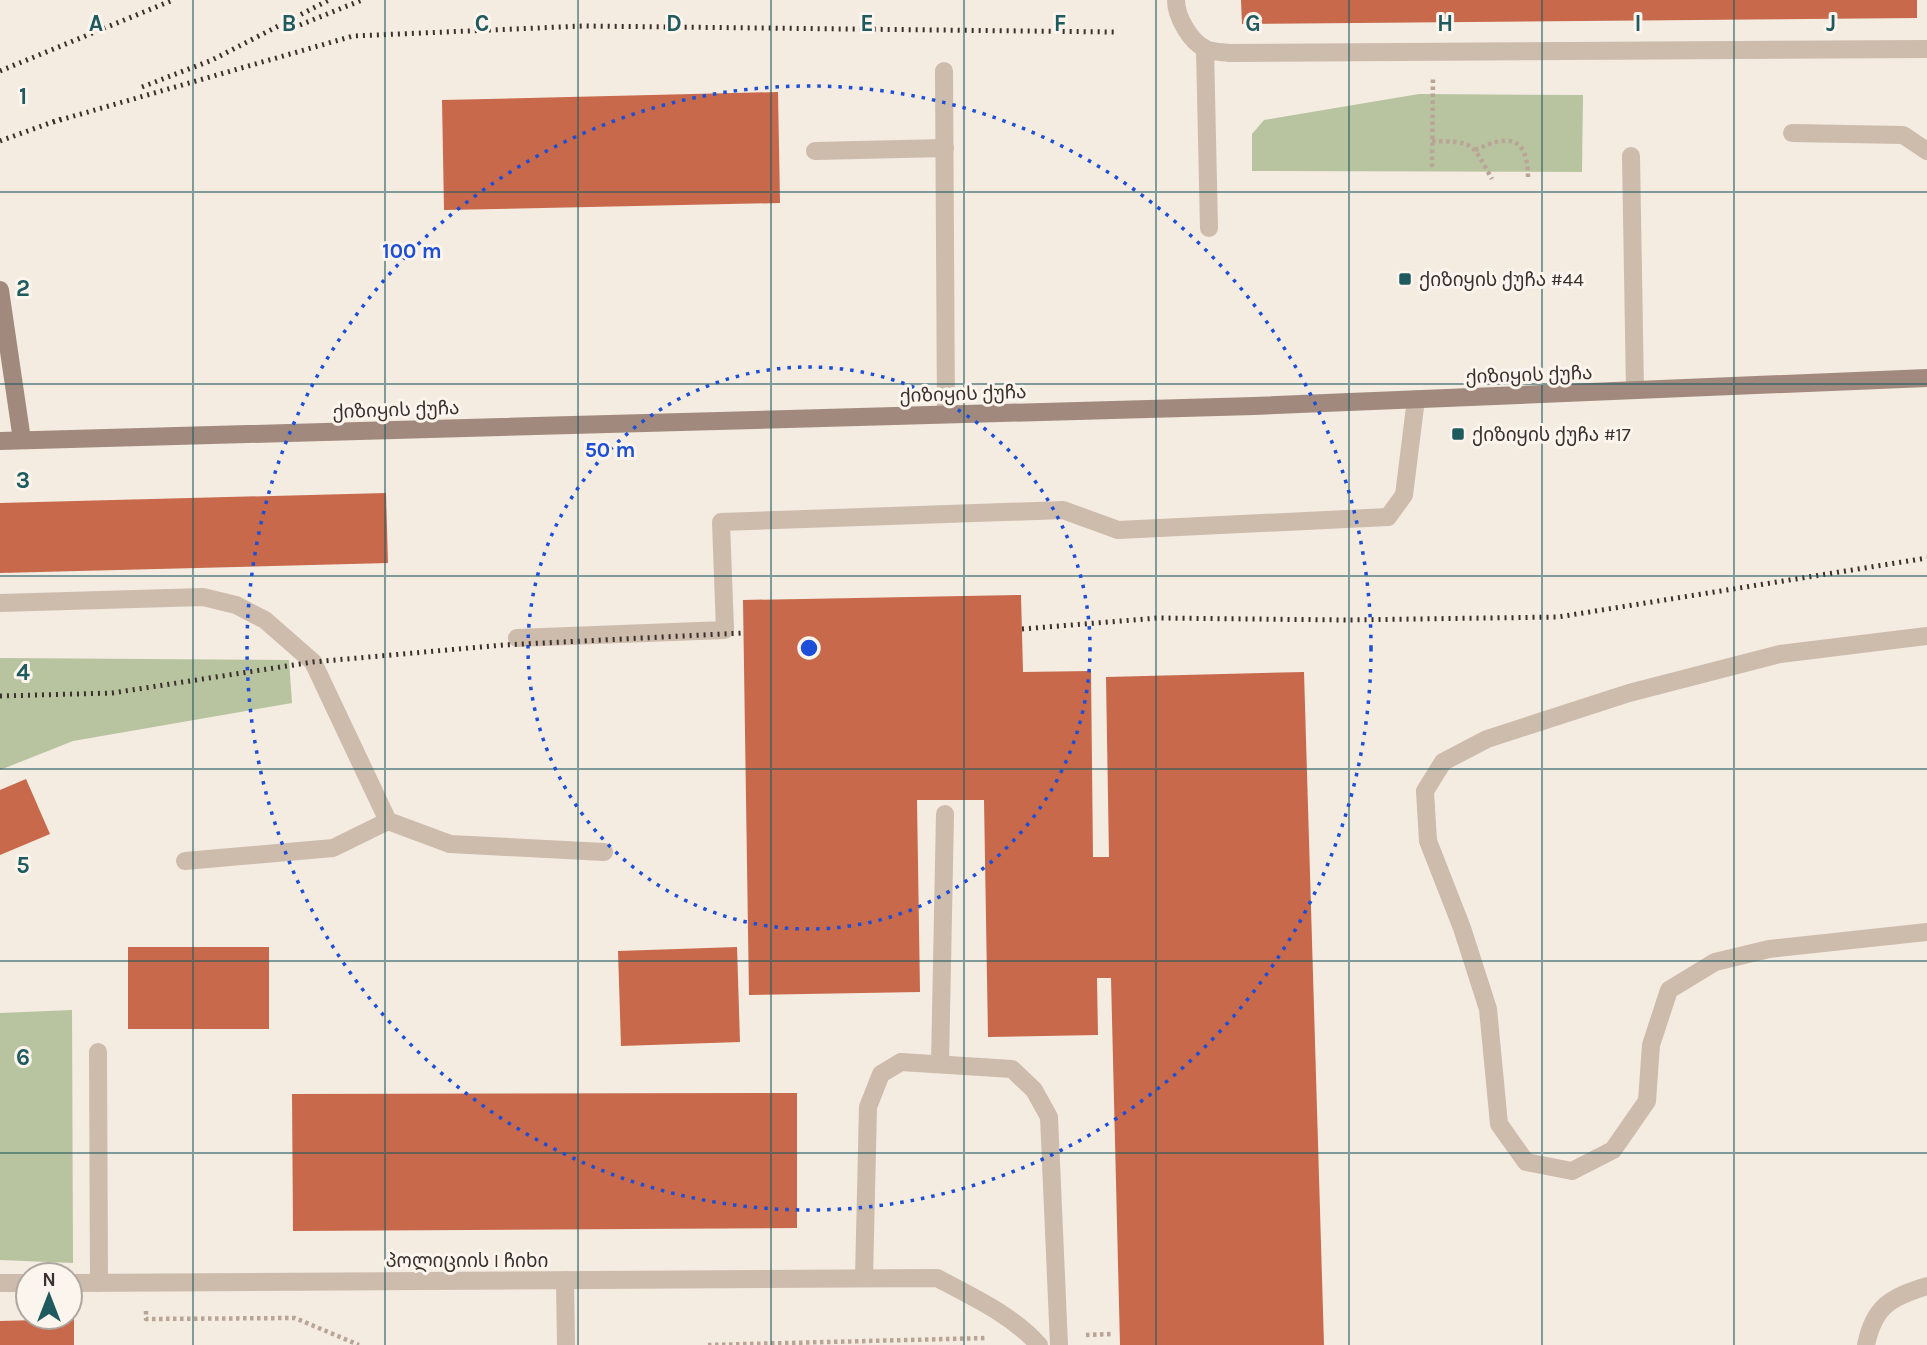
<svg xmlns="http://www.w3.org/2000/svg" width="1927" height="1345" font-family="Karla,'Noto Sans Georgian',sans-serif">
<rect width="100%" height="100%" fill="#f4ebe1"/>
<g fill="#b8c4a0">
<path d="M 1419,94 L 1583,95 L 1582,172 L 1252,171 L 1252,134 L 1264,120 Z"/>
<path d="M 0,658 L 289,660 L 292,703 L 73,741 L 0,770 Z"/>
<path d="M 72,1010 L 73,1263 L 0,1260 L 0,1013 Z"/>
</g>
<g fill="#c8694b">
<path d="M 1241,0 L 1917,0 L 1917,18 L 1242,24 Z"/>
<path d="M 778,92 L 780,203 L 444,210 L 442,100 Z"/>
<path d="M 386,493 L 388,563 L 0,573 L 0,503 Z"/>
<path d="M 1021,595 L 1023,672 L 1091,671 L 1093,857 L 1109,857 L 1106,677 L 1304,672 L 1324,1345 L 1120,1345 L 1111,978 L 1097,978 L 1098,1035 L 988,1037 L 984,800 L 917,800 L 920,992 L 749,995 L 743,600 Z"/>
<path d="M 26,779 L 50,834 L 0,855 L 0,790 Z"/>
<rect x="128" y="947" width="141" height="82"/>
<path d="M 737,947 L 740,1042 L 621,1046 L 618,951 Z"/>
<path d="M 797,1093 L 797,1228 L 293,1231 L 292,1094 Z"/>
<path d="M 74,1319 L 74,1345 L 0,1345 L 0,1321 Z"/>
</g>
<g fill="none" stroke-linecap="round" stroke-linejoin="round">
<g stroke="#b9a596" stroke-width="4.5" stroke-dasharray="3.5 3.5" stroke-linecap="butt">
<path d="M 1432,141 C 1475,142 1471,142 1492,179"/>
<path d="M 1475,150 C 1509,134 1528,136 1528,178"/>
<path d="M 1432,167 L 1433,77"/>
<path d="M 146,1311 L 146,1319 L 295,1318 L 359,1345"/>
<path d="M 1086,1335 L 1113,1334"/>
<path d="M 708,1345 L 987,1338"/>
</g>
<g stroke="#cdbbac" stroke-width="18">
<path d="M 1176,0 C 1176,16 1190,42 1206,49 C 1212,52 1222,52 1229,53 L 1927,49"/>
<path d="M 1205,49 L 1209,228"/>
<path d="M 944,71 L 946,414"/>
<path d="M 1792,133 L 1903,135 L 1927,151"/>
<path d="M 815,151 L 945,148"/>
<path d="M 1631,156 L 1635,390"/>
<path d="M 0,603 L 203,597 L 236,605 L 265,620 L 313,662 L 388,821 L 450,844 L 604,852"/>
<path d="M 1927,636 L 1780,654 L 1629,693 L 1487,739 L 1443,762 L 1425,791 L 1428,841 L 1462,928 L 1488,1009 L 1499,1124 L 1526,1162 L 1572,1171 L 1613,1150 L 1647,1101 L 1651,1045 L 1669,990 L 1715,962 L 1769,949 L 1927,932"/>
<path d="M 517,638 L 725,630 L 721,522 L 1063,510 L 1118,530 L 1388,517 L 1404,495 L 1416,399"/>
<path d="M 185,861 L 333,848 L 388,821"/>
<path d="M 98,1052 L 99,1283"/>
<path d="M 940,1064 L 945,814"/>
<path d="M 864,1278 L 868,1107 L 881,1074 L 901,1062 L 1012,1069 L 1034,1090 L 1049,1117 L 1059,1345"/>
<path d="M 565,1280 L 566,1345"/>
<path d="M 1866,1345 C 1874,1306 1891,1297 1927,1286"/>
</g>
<g stroke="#cdbbac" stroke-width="18">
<path d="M 0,1283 L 28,1283"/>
<path d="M 70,1283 L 937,1278 C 973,1297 1012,1315 1039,1345"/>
</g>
<g stroke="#a18a7d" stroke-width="18">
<path d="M 0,290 L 22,440"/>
<path d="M 0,441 L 1254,406 L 1927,378"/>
</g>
<g stroke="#3b302b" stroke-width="5" stroke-dasharray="2 5" stroke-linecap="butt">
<path d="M 300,25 L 362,0"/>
<path d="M 0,71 L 173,0"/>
<path d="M 142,87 L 212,60 L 329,0"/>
<path d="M 53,122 L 353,36 L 583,26 L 1114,32"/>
<path d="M 0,141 L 61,119"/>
<path d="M 1022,629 L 1158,618 L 1346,620 L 1558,617 L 1927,558"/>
<path d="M 0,696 L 112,693 L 313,662 L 503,645 L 743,633"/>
</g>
</g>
<path fill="none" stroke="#1f5a5e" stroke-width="2" stroke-opacity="0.55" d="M 193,0 L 193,1345M 385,0 L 385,1345M 578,0 L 578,1345M 771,0 L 771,1345M 964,0 L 964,1345M 1156,0 L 1156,1345M 1349,0 L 1349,1345M 1542,0 L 1542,1345M 1734,0 L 1734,1345M 0,192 L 1927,192M 0,384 L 1927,384M 0,576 L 1927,576M 0,769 L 1927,769M 0,961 L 1927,961M 0,1153 L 1927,1153"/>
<g fill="none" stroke="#1d4ed8" stroke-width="3.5" stroke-dasharray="3.5 7">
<circle cx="809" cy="648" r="281"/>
<circle cx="809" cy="648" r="562"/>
</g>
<g fill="#1f5a5e" stroke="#fbf5ee" stroke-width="2.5">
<rect x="1398" y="272" width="14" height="14" rx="3.5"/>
<rect x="1451" y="427" width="14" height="14" rx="3.5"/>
</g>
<g text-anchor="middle" stroke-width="6" stroke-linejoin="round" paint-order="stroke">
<g font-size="19" fill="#3b302b" stroke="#fbf5ee" text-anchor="start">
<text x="1419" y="286">ქიზიყის ქუჩა #44</text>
<text x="1472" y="441">ქიზიყის ქუჩა #17</text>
</g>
<g font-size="19" fill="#3b302b" stroke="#fbf5ee">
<text transform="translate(1529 374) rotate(-2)" y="7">ქიზიყის ქუჩა</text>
<text transform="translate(963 393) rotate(-2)" y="7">ქიზიყის ქუჩა</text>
<text transform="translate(396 409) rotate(-2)" y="7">ქიზიყის ქუჩა</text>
<text x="467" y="1267">პოლიციის I ჩიხი</text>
</g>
</g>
<g font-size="23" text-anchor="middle" font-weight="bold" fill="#1f5a5e" stroke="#fbf5ee" stroke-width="6" stroke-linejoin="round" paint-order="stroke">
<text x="96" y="31">A</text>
<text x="289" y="31">B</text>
<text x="482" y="31">C</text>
<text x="674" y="31">D</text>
<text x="867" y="31">E</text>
<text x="1060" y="31">F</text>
<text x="1253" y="31">G</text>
<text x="1445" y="31">H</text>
<text x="1638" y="31">I</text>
<text x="1831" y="31">J</text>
<text x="23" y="104">1</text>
<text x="23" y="296">2</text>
<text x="23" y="488">3</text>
<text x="23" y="680">4</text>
<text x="23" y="873">5</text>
<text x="23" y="1065">6</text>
</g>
<circle cx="809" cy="648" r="10" fill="#1d4ed8" stroke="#fbf5ee" stroke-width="3.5"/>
<g font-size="21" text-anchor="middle" font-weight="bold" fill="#1d4ed8" stroke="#fbf5ee" stroke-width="6" stroke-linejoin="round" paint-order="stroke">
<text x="412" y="258">100 m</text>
<text x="610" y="457">50 m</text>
</g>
<g transform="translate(49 1296)"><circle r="33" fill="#fbf5ee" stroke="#aea6a0" stroke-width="2"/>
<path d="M0-5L12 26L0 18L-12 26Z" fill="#1f5a5e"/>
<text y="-10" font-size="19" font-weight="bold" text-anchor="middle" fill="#3b302b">N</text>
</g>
</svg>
